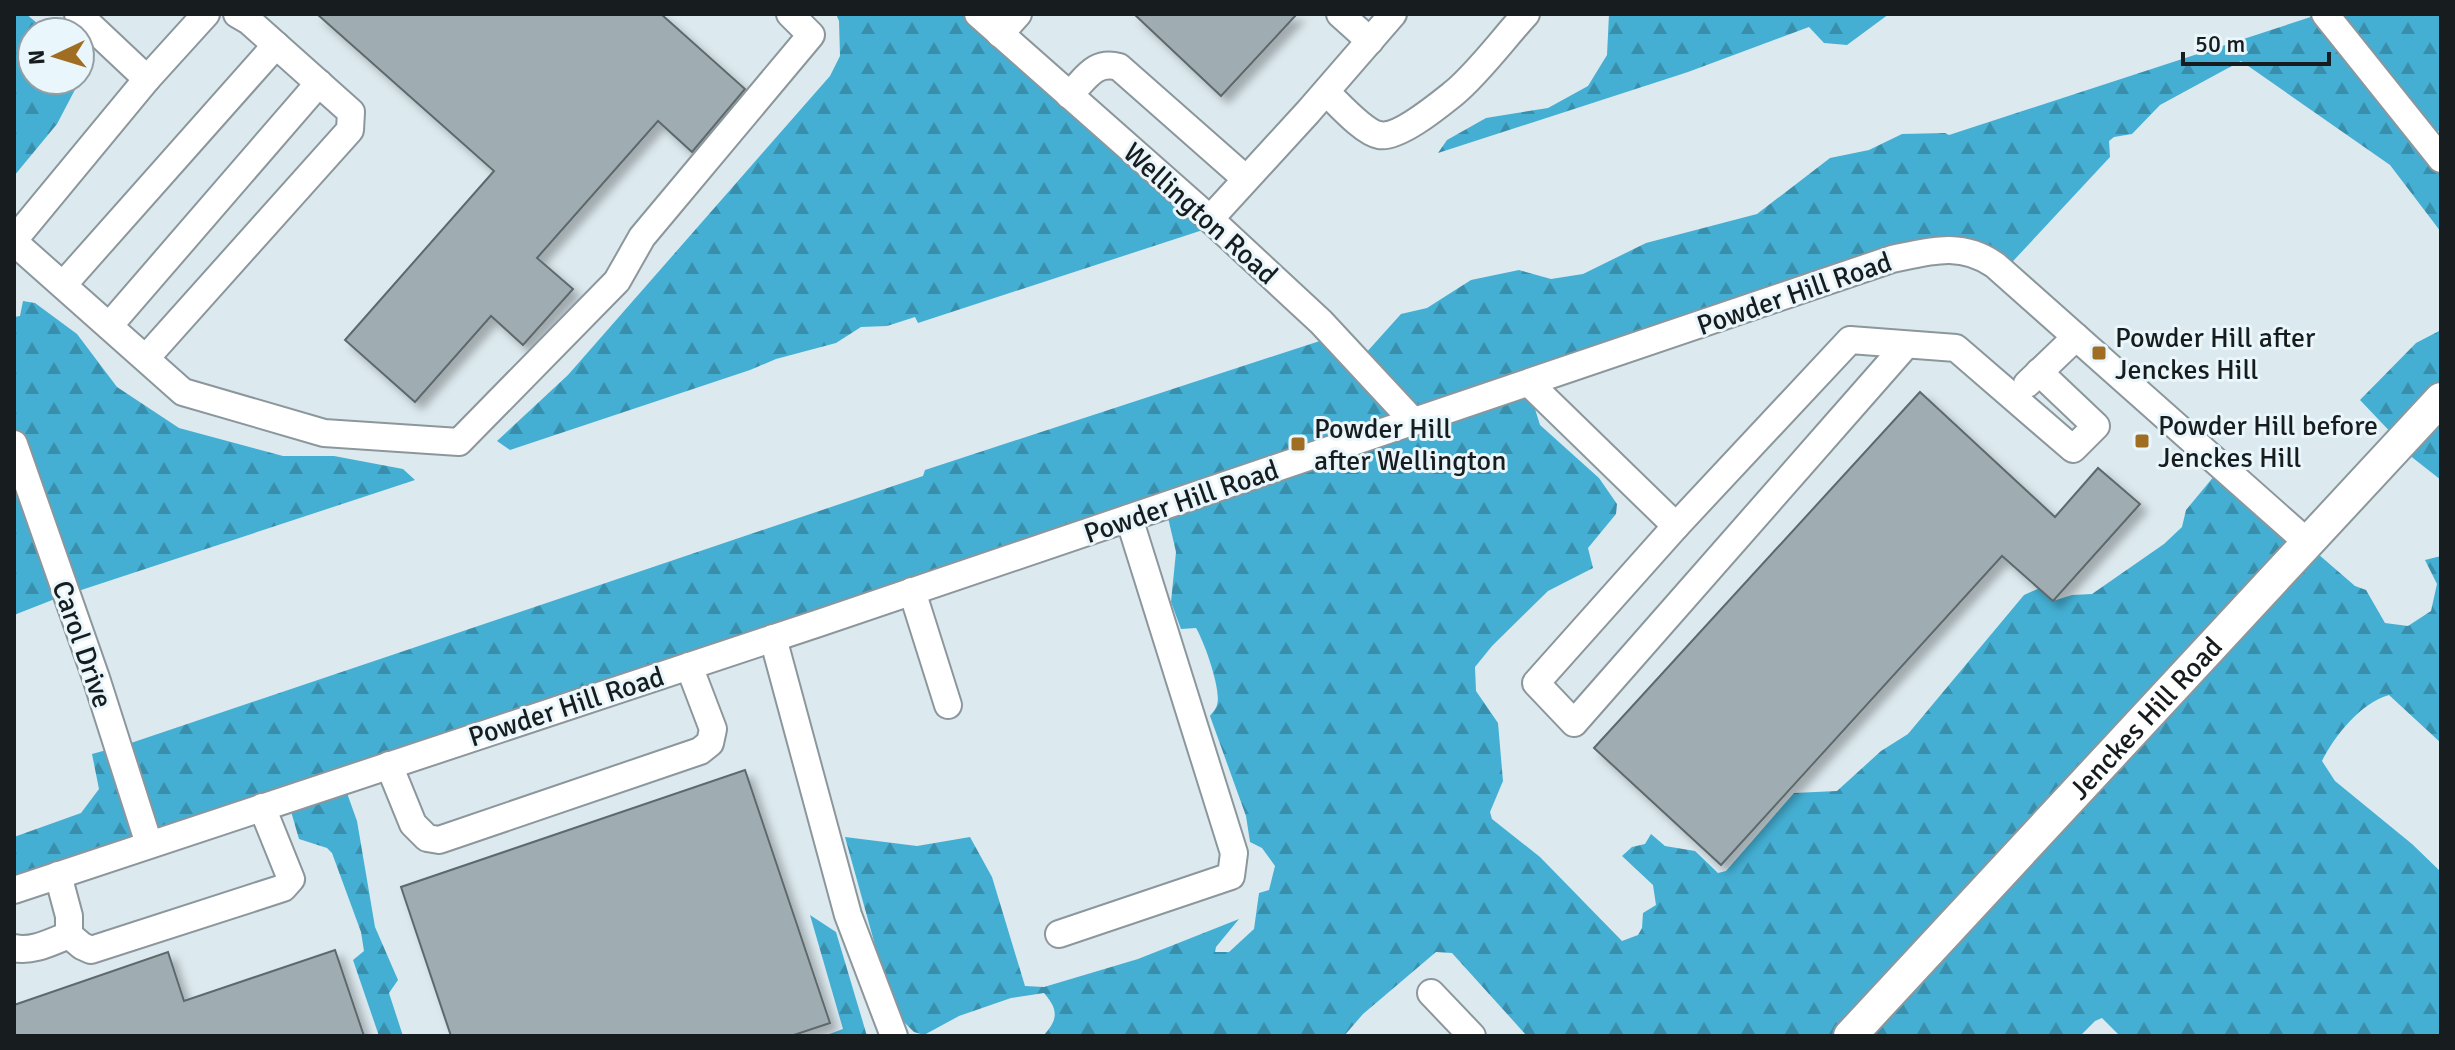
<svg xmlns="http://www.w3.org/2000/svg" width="2455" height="1050" font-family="Signika,sans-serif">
<defs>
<pattern id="forest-firs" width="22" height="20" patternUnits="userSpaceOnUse" patternTransform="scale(2)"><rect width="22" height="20" fill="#44afd3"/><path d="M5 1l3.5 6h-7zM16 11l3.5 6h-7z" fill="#388eab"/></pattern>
<filter id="shadow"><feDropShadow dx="7" dy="7" stdDeviation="4" flood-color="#0004"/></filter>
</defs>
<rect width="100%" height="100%" fill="#dce9ee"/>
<g fill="url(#forest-firs)">
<path d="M 14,14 L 26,14 L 48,32 L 32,32 L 32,80 L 79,80 L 79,82 L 57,124 L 14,176 Z"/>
<path d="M 836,14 L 985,14 L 1212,227 L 918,323 L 915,317 L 887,326 L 861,327 L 836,343 L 776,359 L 750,370 L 510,450 L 497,441 L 568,375 L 830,76 L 840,56 L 839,21 Z"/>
<path d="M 1609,14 L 1889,14 L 1847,45 L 1824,43 L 1809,27 L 1688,72 L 1438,153 L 1447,140 L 1486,118 L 1548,108 L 1588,86 L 1607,55 Z"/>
<path d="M 2320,14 L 2441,14 L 2441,129 L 2431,137 L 2441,151 L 2441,232 L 2390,165 L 2241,61 L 2160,105 L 2132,134 L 2114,137 L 2109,141 L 2110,157 L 2002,273 L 1957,250 L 1528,386 L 1540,425 L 1599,478 L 1617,504 L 1616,514 L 1588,548 L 1593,568 L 1548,591 L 1492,646 L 1475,667 L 1476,691 L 1498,723 L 1503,781 L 1490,812 L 1492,819 L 1540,857 L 1622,941 L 1638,935 L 1642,928 L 1643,913 L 1656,905 L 1653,885 L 1622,856 L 1632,847 L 1645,844 L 1651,834 L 1665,846 L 1695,851 L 1718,873 L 1726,871 L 1794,793 L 1837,791 L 1881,751 L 1908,734 L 2024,595 L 2042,587 L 2056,600 L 2072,595 L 2092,594 L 2164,544 L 2182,527 L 2186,510 L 2220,469 L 2355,586 L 2366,590 L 2385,623 L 2408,626 L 2431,611 L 2437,584 L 2425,560 L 2441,556 L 2441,743 L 2389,695 C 2361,703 2335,735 2322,761 L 2335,781 L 2412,844 L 2441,872 L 2441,1036 L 2120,1036 L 2102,1018 L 2095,1021 L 2080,1036 L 1527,1036 L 1452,953 L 1436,952 L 1363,1014 L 1344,1036 L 1043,1036 C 1058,1020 1059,1010 1044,993 L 1011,998 L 959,1016 L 924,1035 L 914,1032 L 902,1020 L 880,963 L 845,837 L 917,846 L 970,837 L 992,877 L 1025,986 L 1044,987 L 1138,959 L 1239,919 L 1216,947 L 1215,952 L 1229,952 L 1254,929 L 1259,893 L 1269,890 L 1275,866 L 1262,848 L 1250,842 L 1246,816 L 1210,716 C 1212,713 1216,709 1217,705 C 1222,691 1204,641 1196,628 L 1181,629 L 1171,602 L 1176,552 L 1166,509 L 343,782 L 357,821 L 375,927 L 398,980 L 389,993 L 403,1036 L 379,1036 L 353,960 L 364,951 L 361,932 L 332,853 L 327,848 L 299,839 L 288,801 L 14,891 L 14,837 L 81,813 L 99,789 L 92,754 L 125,745 L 923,476 L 925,470 L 1329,338 L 1365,354 L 1401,314 L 1427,308 L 1471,280 L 1519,270 L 1551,279 L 1583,274 L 1646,243 L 1757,214 L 1830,158 L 1869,150 L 1902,134 L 1945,133 L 1949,135 Z"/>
<path d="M 23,301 L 35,303 L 77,334 L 117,387 L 179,428 L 283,456 L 334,456 L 403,469 L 415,480 L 60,597 L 14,615 L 14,317 L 20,316 Z"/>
<path d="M 2441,330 L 2441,480 L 2399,447 L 2399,441 L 2360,400 L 2416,343 Z"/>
<path d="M 810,915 L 836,932 L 867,1036 L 824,1036 L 843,1029 Z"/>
</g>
<g fill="#9facb1" stroke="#5d696d" stroke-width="2" filter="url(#shadow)">
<path d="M 317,14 L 661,14 L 745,89 L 692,152 L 658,121 L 537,258 L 573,289 L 523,345 L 491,316 L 415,402 L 345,340 L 494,171 Z"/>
<path d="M 1134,14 L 1297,14 L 1221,96 Z"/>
<path d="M 1920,392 L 2055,517 L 2098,468 L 2140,504 L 2053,601 L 2002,556 L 1721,865 L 1594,748 Z"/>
<path d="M 745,770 L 830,1023 L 791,1036 L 451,1036 L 401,887 Z"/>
<path d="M 335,950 L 364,1036 L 14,1036 L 14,1005 L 168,952 L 184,1001 Z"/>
</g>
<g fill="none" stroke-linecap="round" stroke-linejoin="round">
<defs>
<g id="minor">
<path d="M 78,14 L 147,79"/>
<path d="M 978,14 L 1210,219 L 1321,322 L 1414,422"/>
<path d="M 1340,14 L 1370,41"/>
<path d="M 2325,14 L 2441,159"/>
<path d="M 1000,34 L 1018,14"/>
<path d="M 1326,92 C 1338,103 1363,132 1379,135 C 1398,139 1439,105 1454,93 C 1479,72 1503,39 1526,14"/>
<path d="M 1069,95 C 1086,79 1094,60 1119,67 L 1246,179"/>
<path d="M 1210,219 L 1308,112 L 1393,14"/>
<path d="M 14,240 L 147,79 L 206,14"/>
<path d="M 14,242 L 183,392 L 324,433 L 459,442 L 617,281 L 642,237 L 811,35 L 790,14"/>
<path d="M 63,285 L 276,45"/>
<path d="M 109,326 L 319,83"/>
<path d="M 146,358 L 350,130 L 351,112 L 249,21 L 237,14"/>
<path d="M 1529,383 L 1676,526 L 1536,683 L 1574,723 L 1906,345"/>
<path d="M 2027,384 L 2076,337"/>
<path d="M 14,444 L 96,678 L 149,844"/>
<path d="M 1676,526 L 1850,340 L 1956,348 L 2073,449 L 2096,426 L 2039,372"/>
<path d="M 912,591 L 948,705"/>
<path d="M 773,638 L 848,915 L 894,1036"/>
<path d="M 389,765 L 413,824 L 427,838 L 439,840 L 700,751 L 710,743 L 713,729 L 689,666"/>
<path d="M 58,875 L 69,916 L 69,935"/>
<path d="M 14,890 L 819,623 L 1892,259 C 1930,251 1961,241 1995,265 L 2308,543"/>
<path d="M 1059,934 L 1231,876 L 1234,853 L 1129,518"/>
<path d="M 14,948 C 33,952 51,942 69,935 L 82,946 L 91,950 L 283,888 L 291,879 L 262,807"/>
<path d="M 1431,993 L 1472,1036"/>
</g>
<g id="major">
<path id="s1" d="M 1850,1036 L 2441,399"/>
</g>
</defs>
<use href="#minor" stroke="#8b979c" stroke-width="30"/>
<use href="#major" stroke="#8b979c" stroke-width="36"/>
<use href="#minor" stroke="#fff" stroke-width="26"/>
<use href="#major" stroke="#fff" stroke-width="32"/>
</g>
<g fill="#9f6e22" stroke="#e9f6fb" stroke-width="3">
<rect x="2091" y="345" width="16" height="16" rx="4"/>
<rect x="2134" y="433" width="16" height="16" rx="4"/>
<rect x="1290" y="436" width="16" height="16" rx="4"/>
</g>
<g text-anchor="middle" stroke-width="6" stroke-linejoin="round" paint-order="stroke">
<g font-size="28" fill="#171c1e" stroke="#e9f6fb">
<text transform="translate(1201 213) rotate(42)" y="10">Wellington Road</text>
<text transform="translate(1794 293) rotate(-19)" y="10">Powder Hill Road</text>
<text transform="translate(1181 501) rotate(-19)" y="10">Powder Hill Road</text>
<text transform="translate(83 644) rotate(71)" y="10">Carol Drive</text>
<text transform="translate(566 706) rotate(-18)" y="10">Powder Hill Road</text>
<text dy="10" stroke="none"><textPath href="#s1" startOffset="434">Jenckes Hill Road</textPath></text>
</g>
<g font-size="28" fill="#171c1e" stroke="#e9f6fb" text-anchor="start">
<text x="2115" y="347">Powder Hill after<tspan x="2115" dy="32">Jenckes Hill</tspan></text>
<text x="2158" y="435">Powder Hill before<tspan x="2158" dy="32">Jenckes Hill</tspan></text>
<text x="1314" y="438">Powder Hill<tspan x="1314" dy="32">after Wellington</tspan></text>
</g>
</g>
<rect width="2455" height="1050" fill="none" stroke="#171c1e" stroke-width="32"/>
<g transform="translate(56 56) rotate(266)"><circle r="38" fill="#e9f6fb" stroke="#959fa3" stroke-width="2"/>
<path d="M0-6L14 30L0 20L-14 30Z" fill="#9f6e22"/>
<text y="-12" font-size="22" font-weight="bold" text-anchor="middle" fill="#171c1e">N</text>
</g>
<path d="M2183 52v12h146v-12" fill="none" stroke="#171c1e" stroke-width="4"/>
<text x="2195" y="52" font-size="24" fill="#171c1e" stroke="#e9f6fb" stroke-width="6" paint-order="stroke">50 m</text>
</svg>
